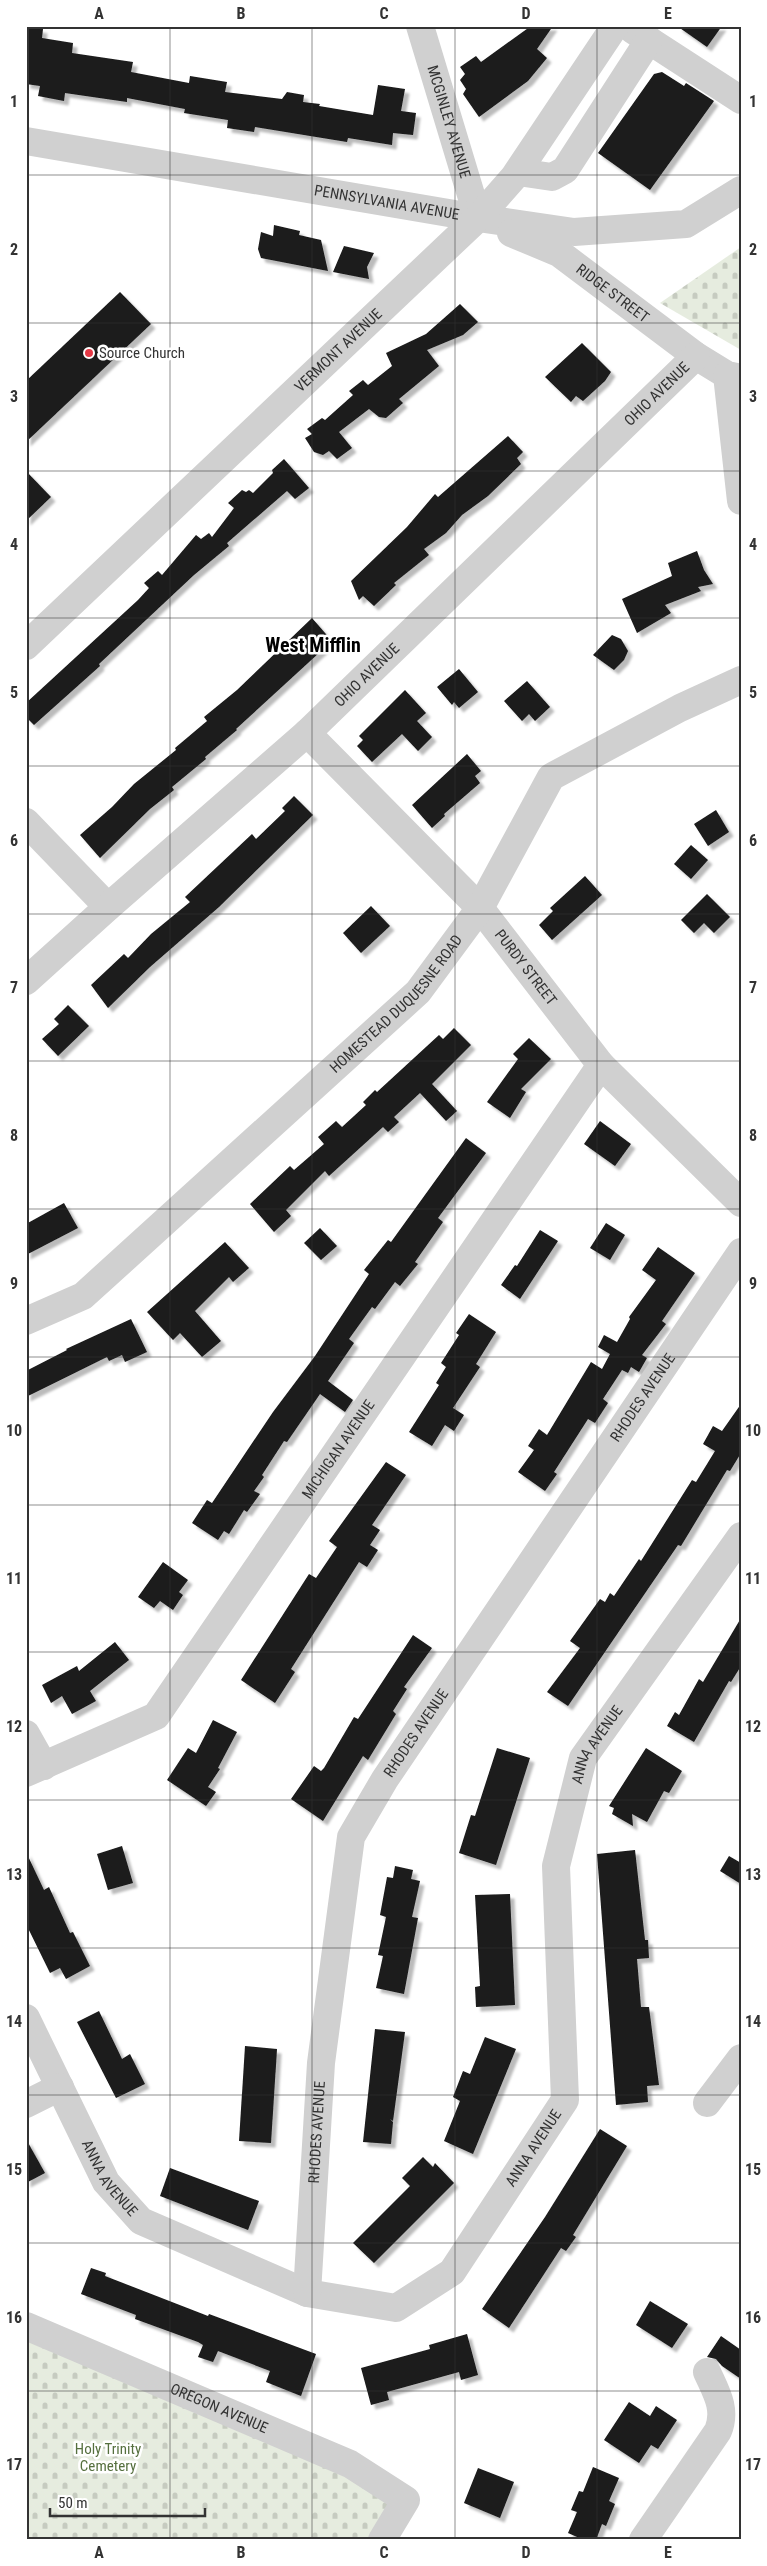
<svg xmlns="http://www.w3.org/2000/svg" width="767" height="2566" font-family="'Roboto Condensed',sans-serif">
<defs>
<pattern id="cemetery-stones" width="16" height="16" patternUnits="userSpaceOnUse" patternTransform="scale(1.25)"><rect width="16" height="16" fill="#e6ecdf"/><path d="M2 7V4a2 2 0 0 1 4 0v3zM10 15v-3a2 2 0 0 1 4 0v3z" fill="#c6cbc0"/></pattern>
<filter id="shadow"><feDropShadow dx="4.5" dy="4.5" stdDeviation="1" flood-color="#0004"/></filter>
</defs>
<rect width="100%" height="100%" fill="#fff"/>
<g fill="url(#cemetery-stones)">
<path d="M 741,247 L 741,350 L 660,303 Z"/>
<path d="M 26,2337 L 373,2476 L 392,2504 L 369,2540 L 26,2540 Z"/>
</g>
<g fill="#1a1a1a" filter="url(#shadow)">
<path d="M 26,26 L 43,29 L 42,38 L 73,43 L 72,53 L 133,62 L 131,72 L 189,83 L 190,76 L 227,82 L 225,92 L 282,99 L 287,92 L 304,95 L 303,102 L 320,104 L 319,106 L 373,115 L 378,85 L 405,89 L 401,111 L 416,113 L 413,135 L 393,133 L 392,145 L 348,138 L 347,142 L 255,127 L 254,132 L 227,128 L 228,120 L 184,113 L 185,109 L 127,98 L 127,102 L 65,93 L 64,101 L 38,96 L 40,86 L 26,84 Z"/>
<path d="M 531,26 L 553,26 L 537,49 L 547,58 L 528,81 L 479,117 L 463,94 L 466,89 L 460,80 L 465,74 L 460,67 L 476,56 L 481,62 Z"/>
<path d="M 677,26 L 722,26 L 707,47 Z"/>
<path d="M 662,72 L 684,86 L 686,83 L 714,101 L 650,190 L 598,153 L 654,74 Z"/>
<path d="M 274,225 L 300,231 L 299,235 L 321,240 L 328,271 L 261,258 L 258,249 L 261,232 L 273,236 Z"/>
<path d="M 344,246 L 374,253 L 367,267 L 369,279 L 333,272 Z"/>
<path d="M 120,292 L 151,324 L 26,442 L 26,381 Z"/>
<path d="M 460,304 L 478,322 L 463,335 L 427,350 L 439,366 L 399,399 L 403,403 L 386,418 L 379,417 L 369,409 L 339,432 L 352,448 L 337,459 L 329,451 L 323,455 L 314,452 L 305,438 L 312,434 L 307,429 L 322,418 L 325,420 L 353,395 L 349,391 L 363,380 L 368,385 L 392,366 L 386,353 L 426,334 Z"/>
<path d="M 582,343 L 611,372 L 605,381 L 583,401 L 576,396 L 571,402 L 545,377 Z"/>
<path d="M 508,436 L 523,452 L 517,458 L 521,464 L 488,496 L 462,515 L 446,533 L 424,549 L 429,555 L 394,583 L 396,585 L 374,606 L 363,596 L 359,600 L 351,581 L 407,527 L 435,494 L 438,497 Z"/>
<path d="M 284,459 L 309,488 L 295,499 L 287,491 L 227,543 L 229,546 L 194,575 L 99,664 L 100,666 L 34,725 L 26,717 L 26,703 L 138,600 L 149,588 L 144,583 L 158,571 L 162,575 L 196,535 L 201,539 L 209,533 L 212,537 L 234,508 L 228,503 L 242,490 L 246,492 L 249,490 L 253,493 L 273,473 L 272,470 Z"/>
<path d="M 26,471 L 51,497 L 26,521 Z"/>
<path d="M 697,551 L 704,570 L 713,584 L 698,587 L 701,591 L 665,605 L 671,613 L 637,633 L 622,599 L 672,576 L 668,563 Z"/>
<path d="M 312,618 L 332,641 L 236,729 L 237,730 L 205,757 L 206,759 L 172,787 L 174,790 L 150,809 L 100,858 L 80,835 L 112,807 L 134,784 L 176,750 L 175,748 L 207,721 L 204,717 L 237,690 Z"/>
<path d="M 612,635 L 621,639 L 628,651 L 624,660 L 614,670 L 593,655 Z"/>
<path d="M 459,669 L 478,692 L 459,708 L 454,702 L 452,705 L 437,687 Z"/>
<path d="M 527,681 L 550,707 L 535,721 L 529,714 L 522,721 L 504,701 Z"/>
<path d="M 405,690 L 426,713 L 417,721 L 432,737 L 418,751 L 402,734 L 372,762 L 357,746 L 363,740 L 359,736 Z"/>
<path d="M 467,754 L 481,771 L 475,776 L 480,783 L 444,814 L 445,816 L 432,828 L 412,805 Z"/>
<path d="M 294,796 L 313,815 L 219,907 L 150,967 L 108,1008 L 91,985 L 124,954 L 128,958 L 151,934 L 190,902 L 185,897 L 252,834 L 256,839 L 285,811 L 282,808 Z"/>
<path d="M 716,810 L 729,832 L 708,846 L 694,824 Z"/>
<path d="M 691,845 L 708,860 L 691,879 L 674,864 Z"/>
<path d="M 585,876 L 602,895 L 552,940 L 539,925 L 553,911 L 550,908 Z"/>
<path d="M 707,894 L 730,917 L 714,933 L 704,923 L 694,933 L 681,920 Z"/>
<path d="M 371,906 L 390,926 L 361,953 L 343,933 Z"/>
<path d="M 68,1005 L 89,1026 L 58,1056 L 42,1039 L 59,1024 L 54,1019 Z"/>
<path d="M 454,1028 L 471,1045 L 432,1084 L 457,1111 L 446,1121 L 420,1093 L 394,1117 L 399,1122 L 388,1132 L 383,1127 L 329,1176 L 325,1171 L 286,1210 L 291,1216 L 274,1232 L 250,1204 L 290,1166 L 294,1170 L 324,1144 L 318,1137 L 336,1121 L 342,1127 L 366,1105 L 363,1102 L 375,1090 L 377,1092 L 439,1035 L 443,1039 Z"/>
<path d="M 529,1038 L 551,1059 L 521,1089 L 526,1092 L 510,1118 L 487,1102 L 518,1059 L 513,1054 Z"/>
<path d="M 600,1121 L 631,1144 L 615,1166 L 584,1144 Z"/>
<path d="M 466,1138 L 486,1153 L 438,1218 L 443,1222 L 415,1262 L 418,1264 L 400,1286 L 395,1282 L 375,1309 L 372,1307 L 349,1339 L 354,1343 L 328,1381 L 353,1400 L 345,1412 L 320,1394 L 287,1442 L 284,1441 L 262,1475 L 264,1477 L 254,1491 L 260,1494 L 247,1512 L 244,1510 L 229,1534 L 224,1531 L 218,1540 L 192,1523 L 207,1500 L 212,1503 L 273,1412 L 315,1356 L 369,1274 L 364,1270 L 388,1240 L 391,1242 Z"/>
<path d="M 64,1203 L 78,1228 L 26,1255 L 26,1224 Z"/>
<path d="M 606,1223 L 625,1235 L 610,1260 L 590,1248 Z"/>
<path d="M 320,1228 L 337,1246 L 321,1260 L 304,1243 Z"/>
<path d="M 540,1230 L 558,1241 L 520,1299 L 501,1285 L 515,1265 L 517,1266 Z"/>
<path d="M 225,1242 L 249,1268 L 233,1282 L 229,1277 L 195,1311 L 221,1341 L 202,1357 L 180,1333 L 173,1340 L 147,1312 Z"/>
<path d="M 658,1247 L 695,1273 L 662,1321 L 666,1324 L 642,1355 L 647,1358 L 639,1372 L 631,1367 L 628,1373 L 622,1370 L 603,1399 L 608,1403 L 595,1423 L 588,1419 L 554,1472 L 557,1474 L 545,1491 L 518,1472 L 534,1450 L 528,1446 L 539,1429 L 547,1435 L 591,1362 L 602,1369 L 610,1354 L 598,1347 L 604,1335 L 617,1342 L 630,1319 L 629,1317 L 656,1280 L 642,1270 Z"/>
<path d="M 469,1314 L 496,1332 L 476,1364 L 480,1367 L 453,1408 L 464,1415 L 454,1431 L 445,1425 L 432,1446 L 409,1432 L 439,1385 L 436,1383 L 446,1367 L 441,1363 L 459,1335 L 456,1333 Z"/>
<path d="M 131,1319 L 147,1352 L 125,1362 L 122,1355 L 109,1361 L 107,1357 L 26,1397 L 26,1371 L 67,1350 L 66,1349 Z"/>
<path d="M 741,1404 L 741,1453 L 730,1471 L 727,1470 L 681,1546 L 678,1545 L 568,1706 L 547,1692 L 580,1648 L 570,1641 L 600,1599 L 605,1602 L 610,1593 L 614,1596 L 639,1559 L 641,1561 L 692,1480 L 696,1482 L 715,1451 L 703,1444 L 713,1426 L 722,1431 Z"/>
<path d="M 386,1462 L 406,1475 L 372,1525 L 380,1530 L 370,1545 L 378,1550 L 367,1567 L 359,1562 L 291,1669 L 295,1672 L 275,1703 L 241,1680 L 309,1574 L 316,1578 L 337,1547 L 329,1541 Z"/>
<path d="M 163,1562 L 188,1580 L 179,1592 L 183,1595 L 173,1610 L 160,1601 L 154,1608 L 138,1597 Z"/>
<path d="M 741,1618 L 741,1666 L 731,1682 L 729,1681 L 694,1742 L 667,1726 L 675,1712 L 679,1715 L 699,1679 L 703,1682 Z"/>
<path d="M 413,1635 L 432,1648 L 404,1687 L 407,1689 L 393,1711 L 396,1714 L 368,1760 L 363,1756 L 323,1821 L 291,1799 L 314,1766 L 321,1771 L 324,1768 L 354,1717 L 358,1719 Z"/>
<path d="M 115,1642 L 129,1660 L 90,1691 L 96,1701 L 72,1714 L 62,1696 L 51,1703 L 42,1685 L 77,1666 L 79,1671 Z"/>
<path d="M 213,1720 L 237,1732 L 218,1768 L 220,1769 L 208,1787 L 216,1792 L 206,1806 L 167,1780 L 188,1748 L 196,1753 Z"/>
<path d="M 497,1748 L 530,1758 L 496,1865 L 459,1853 L 471,1815 L 475,1816 Z"/>
<path d="M 646,1748 L 682,1771 L 669,1793 L 664,1791 L 647,1822 L 632,1814 L 633,1826 L 612,1814 L 614,1808 L 609,1806 Z"/>
<path d="M 122,1846 L 133,1883 L 108,1890 L 97,1854 Z"/>
<path d="M 635,1850 L 645,1940 L 648,1940 L 649,1958 L 637,1959 L 641,2007 L 649,2007 L 659,2085 L 647,2086 L 648,2102 L 616,2105 L 597,1854 Z"/>
<path d="M 26,1852 L 44,1890 L 49,1887 L 70,1933 L 73,1932 L 90,1966 L 66,1979 L 60,1968 L 50,1973 L 26,1924 Z"/>
<path d="M 729,1856 L 741,1863 L 741,1884 L 720,1871 Z"/>
<path d="M 395,1866 L 413,1870 L 411,1879 L 420,1881 L 412,1917 L 418,1918 L 404,1994 L 376,1988 L 383,1956 L 378,1955 L 386,1917 L 380,1915 L 387,1877 L 393,1878 Z"/>
<path d="M 510,1894 L 515,2005 L 476,2007 L 475,1987 L 480,1986 L 475,1895 Z"/>
<path d="M 99,2011 L 122,2059 L 130,2054 L 145,2084 L 116,2098 L 77,2022 Z"/>
<path d="M 375,2029 L 405,2032 L 393,2121 L 390,2119 L 393,2122 L 391,2144 L 363,2142 Z"/>
<path d="M 485,2037 L 516,2049 L 473,2154 L 444,2141 L 460,2101 L 453,2097 L 463,2071 L 470,2074 Z"/>
<path d="M 245,2046 L 277,2049 L 271,2143 L 239,2141 Z"/>
<path d="M 600,2129 L 627,2146 L 573,2235 L 576,2237 L 566,2251 L 561,2248 L 509,2328 L 482,2309 L 545,2217 Z"/>
<path d="M 26,2139 L 45,2173 L 26,2183 Z"/>
<path d="M 423,2157 L 433,2167 L 435,2163 L 454,2183 L 374,2263 L 353,2243 L 410,2186 L 402,2178 Z"/>
<path d="M 170,2168 L 259,2201 L 248,2230 L 160,2196 Z"/>
<path d="M 91,2268 L 106,2273 L 105,2276 L 208,2316 L 209,2314 L 316,2354 L 301,2396 L 266,2382 L 270,2371 L 218,2351 L 213,2362 L 198,2357 L 203,2345 L 198,2342 L 135,2319 L 136,2315 L 81,2294 Z"/>
<path d="M 650,2301 L 688,2324 L 672,2348 L 636,2325 Z"/>
<path d="M 467,2334 L 478,2375 L 461,2380 L 459,2372 L 387,2392 L 389,2400 L 371,2405 L 361,2368 L 430,2349 L 429,2345 Z"/>
<path d="M 721,2336 L 741,2350 L 741,2379 L 722,2366 L 716,2359 L 707,2357 Z"/>
<path d="M 629,2402 L 650,2416 L 656,2406 L 677,2420 L 658,2449 L 651,2445 L 639,2463 L 604,2440 Z"/>
<path d="M 593,2467 L 619,2478 L 609,2501 L 615,2504 L 606,2526 L 602,2524 L 596,2540 L 584,2540 L 568,2533 L 577,2512 L 571,2510 L 579,2491 L 583,2492 Z"/>
<path d="M 478,2468 L 514,2482 L 500,2518 L 464,2503 Z"/>
</g>
<g fill="none" stroke-linecap="round" stroke-linejoin="round">
<g stroke="#d0d0d0" stroke-width="28">
<path id="s1" d="M 420,26 L 478,218"/>
<path d="M 633,30 L 741,100"/>
<path id="s2" d="M 26,141 L 478,218 L 574,232 L 686,224 L 741,190"/>
<path d="M 518,172 L 552,177 L 565,170 L 649,40"/>
<path id="s3" d="M 511,233 L 559,253 L 696,356 L 727,375 L 741,378"/>
<path d="M 727,375 L 741,501"/>
<path id="s4" d="M 26,646 L 478,218 L 514,177 L 615,26"/>
<path id="s5" d="M 307,733 L 480,908 L 601,1065 L 741,1203"/>
<path d="M 26,822 L 108,907"/>
<path id="s6" d="M 26,981 L 108,907 L 307,733 L 696,356"/>
<path id="s7" d="M 26,1321 L 83,1296 L 418,992 L 480,908 L 551,777 L 680,708 L 741,680"/>
<path d="M 26,1734 L 44,1766"/>
<path id="s8" d="M 26,1773 L 156,1716 L 601,1065"/>
<path id="s9" d="M 26,2018 L 106,2182 L 141,2221 L 307,2293 L 396,2308 L 452,2272 L 565,2100 L 556,1866 L 583,1758 L 741,1536"/>
<path d="M 707,2103 L 741,2058"/>
<path d="M 26,2104 L 60,2087"/>
<path id="s10" d="M 307,2293 L 321,2063 L 351,1837 L 385,1779 L 741,1252"/>
<path id="s11" d="M 26,2326 L 350,2464 L 406,2500 L 382,2540"/>
<path d="M 643,2540 L 718,2431 C 727,2409 716,2392 707,2372"/>
</g>
</g>
<path fill="none" stroke="#333" stroke-width="1" stroke-opacity="0.55" d="M 170,26 L 170,2540M 312,26 L 312,2540M 455,26 L 455,2540M 597,26 L 597,2540M 26,175 L 741,175M 26,323 L 741,323M 26,471 L 741,471M 26,618 L 741,618M 26,766 L 741,766M 26,914 L 741,914M 26,1061 L 741,1061M 26,1209 L 741,1209M 26,1357 L 741,1357M 26,1505 L 741,1505M 26,1652 L 741,1652M 26,1800 L 741,1800M 26,1948 L 741,1948M 26,2095 L 741,2095M 26,2243 L 741,2243M 26,2391 L 741,2391"/>
<circle fill="#e63946" stroke="#fff" stroke-width="2" cx="89" cy="353" r="5"/>
<g text-anchor="middle" stroke-width="5" stroke-linejoin="round" paint-order="stroke">
<g font-size="15" fill="#333" stroke="#fff">
<text dy="5" stroke="none"><textPath href="#s1" startOffset="100">MCGINLEY AVENUE</textPath></text>
<text dy="5" stroke="none"><textPath href="#s2" startOffset="366">PENNSYLVANIA AVENUE</textPath></text>
<text dy="5" stroke="none"><textPath href="#s3" startOffset="119">RIDGE STREET</textPath></text>
<text dy="5" stroke="none"><textPath href="#s4" startOffset="430">VERMONT AVENUE</textPath></text>
<text dy="5" stroke="none"><textPath href="#s6" startOffset="862">OHIO AVENUE</textPath></text>
<text dy="5" stroke="none"><textPath href="#s6" startOffset="458">OHIO AVENUE</textPath></text>
<text dy="5" stroke="none"><textPath href="#s5" startOffset="321">PURDY STREET</textPath></text>
<text dy="5" stroke="none"><textPath href="#s7" startOffset="491">HOMESTEAD DUQUESNE ROAD</textPath></text>
<text dy="5" stroke="none"><textPath href="#s10" startOffset="986">RHODES AVENUE</textPath></text>
<text dy="5" stroke="none"><textPath href="#s8" startOffset="465">MICHIGAN AVENUE</textPath></text>
<text dy="5" stroke="none"><textPath href="#s10" startOffset="581">RHODES AVENUE</textPath></text>
<text dy="5" stroke="none"><textPath href="#s9" startOffset="1142">ANNA AVENUE</textPath></text>
<text dy="5" stroke="none"><textPath href="#s10" startOffset="161">RHODES AVENUE</textPath></text>
<text dy="5" stroke="none"><textPath href="#s9" startOffset="721">ANNA AVENUE</textPath></text>
<text dy="5" stroke="none"><textPath href="#s9" startOffset="181">ANNA AVENUE</textPath></text>
<text dy="5" stroke="none"><textPath href="#s11" startOffset="210">OREGON AVENUE</textPath></text>
</g>
<g font-size="15" fill="#333" stroke="#fff" text-anchor="start">
<text x="99" y="358">Source Church</text>
</g>
<g font-size="15" fill="#56703f" stroke="#fff">
<text x="108" y="2454">Holy Trinity<tspan x="108" dy="17">Cemetery</tspan></text>
</g>
<g font-size="20" font-weight="bold" fill="#000" stroke="#fff">
<text x="313" y="652">West Mifflin</text>
</g>
</g>
<rect width="767" height="2566" fill="none" stroke="#ffffff" stroke-width="55"/>
<path d="M50 2508v8h155v-8" fill="none" stroke="#333333" stroke-width="2.5"/>
<text x="58" y="2508" font-size="15" fill="#333333" stroke="#ffffff" stroke-width="4" paint-order="stroke">50 m</text>
<rect x="28" y="28" width="712" height="2510" fill="none" stroke="#333" stroke-width="2"/>
<g font-size="16" text-anchor="middle" font-weight="bold" fill="#333">
<text x="99" y="19">A</text>
<text x="241" y="19">B</text>
<text x="384" y="19">C</text>
<text x="526" y="19">D</text>
<text x="668" y="19">E</text>
<text x="14" y="107">1</text>
<text x="753" y="107">1</text>
<text x="14" y="255">2</text>
<text x="753" y="255">2</text>
<text x="14" y="402">3</text>
<text x="753" y="402">3</text>
<text x="14" y="550">4</text>
<text x="753" y="550">4</text>
<text x="14" y="698">5</text>
<text x="753" y="698">5</text>
<text x="14" y="846">6</text>
<text x="753" y="846">6</text>
<text x="14" y="993">7</text>
<text x="753" y="993">7</text>
<text x="14" y="1141">8</text>
<text x="753" y="1141">8</text>
<text x="14" y="1289">9</text>
<text x="753" y="1289">9</text>
<text x="14" y="1436">10</text>
<text x="753" y="1436">10</text>
<text x="14" y="1584">11</text>
<text x="753" y="1584">11</text>
<text x="14" y="1732">12</text>
<text x="753" y="1732">12</text>
<text x="14" y="1880">13</text>
<text x="753" y="1880">13</text>
<text x="14" y="2027">14</text>
<text x="753" y="2027">14</text>
<text x="14" y="2175">15</text>
<text x="753" y="2175">15</text>
<text x="14" y="2323">16</text>
<text x="753" y="2323">16</text>
<text x="14" y="2470">17</text>
<text x="753" y="2470">17</text>
<text x="99" y="2558">A</text>
<text x="241" y="2558">B</text>
<text x="384" y="2558">C</text>
<text x="526" y="2558">D</text>
<text x="668" y="2558">E</text>
</g>
</svg>
